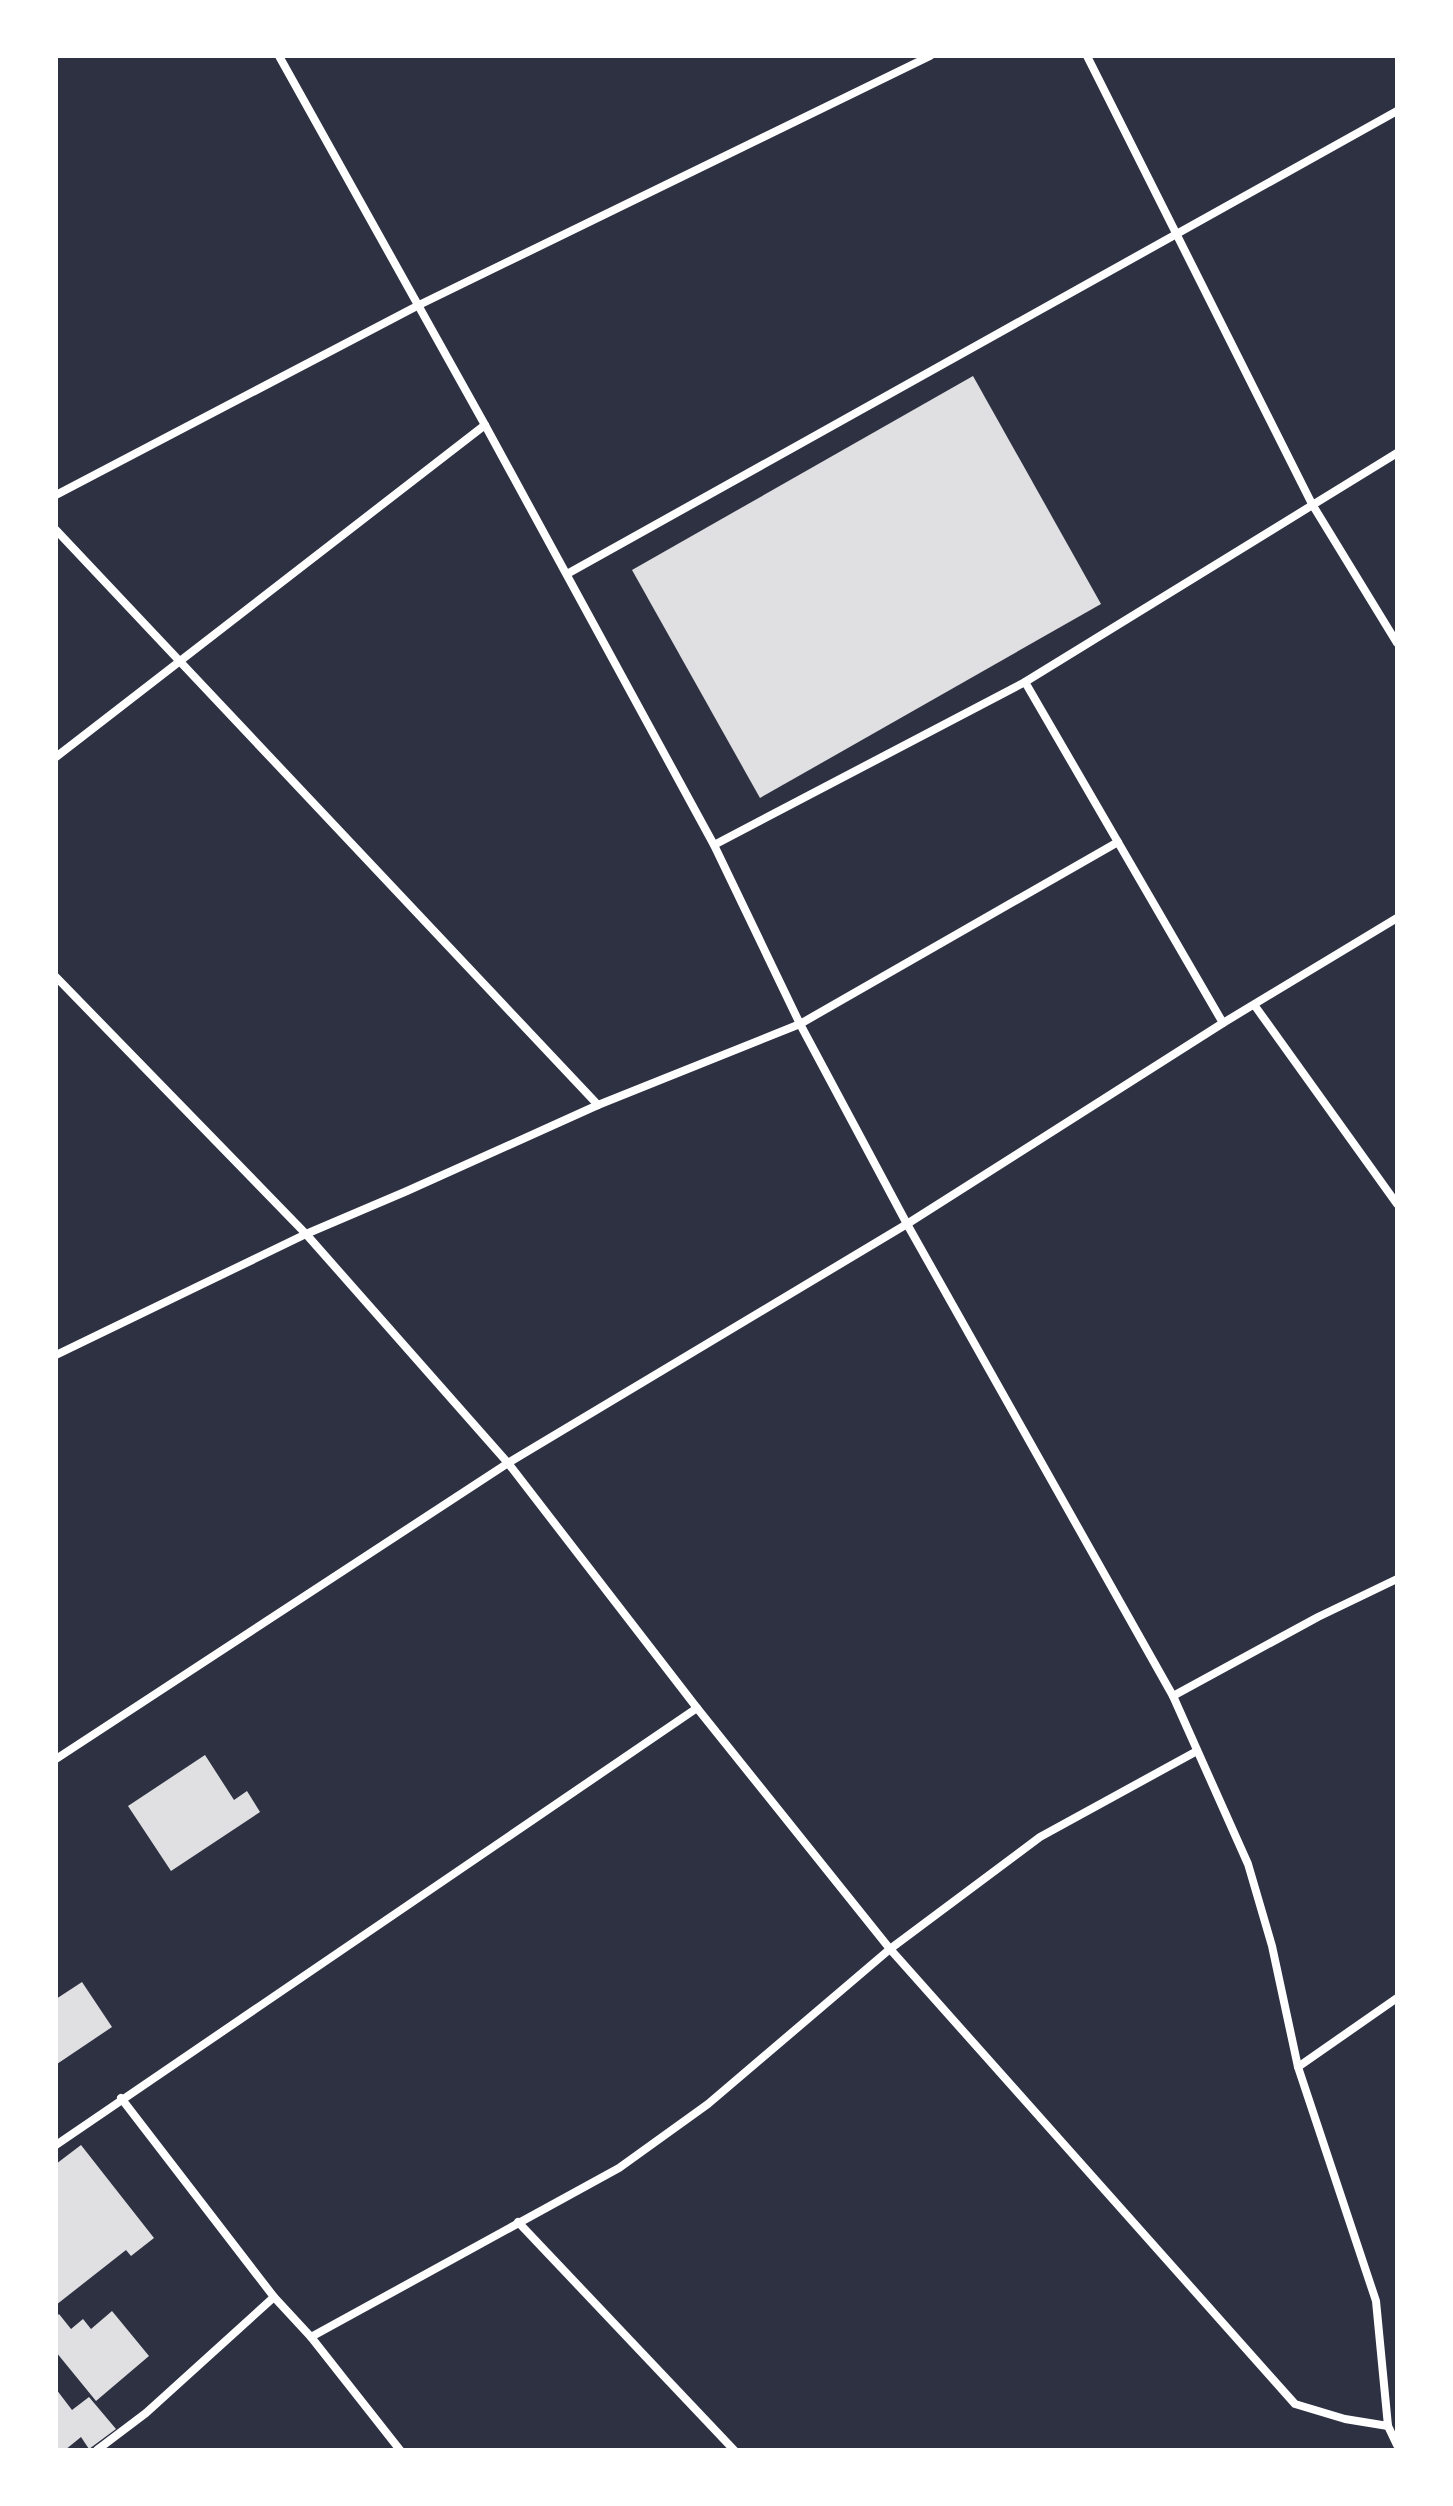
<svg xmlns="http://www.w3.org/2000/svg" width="1453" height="2506" font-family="'Fira Sans',sans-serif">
<rect width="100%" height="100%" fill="#2d3142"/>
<g fill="#e0e0e3">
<path d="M 973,376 L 1101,604 L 760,798 L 632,570 Z"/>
<path d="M 205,1755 L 234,1800 L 247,1791 L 260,1812 L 171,1871 L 128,1806 Z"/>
<path d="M 82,1982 L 112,2027 L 57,2064 L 56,1999 Z"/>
<path d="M 81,2145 L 154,2238 L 131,2256 L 126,2250 L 56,2305 L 56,2164 Z"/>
<path d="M 112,2311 L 149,2356 L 96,2401 L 56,2352 L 56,2317 L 59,2314 L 71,2329 L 83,2319 L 91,2329 Z"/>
<path d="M 56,2389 L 72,2410 L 89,2397 L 116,2429 L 89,2449 L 81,2437 L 65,2450 L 56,2450 Z"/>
</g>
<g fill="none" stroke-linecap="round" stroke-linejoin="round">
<g stroke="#fff" stroke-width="8">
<path d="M 279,56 L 485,425 L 714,845 L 800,1024 L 907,1224 L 1173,1696 L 1248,1864 L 1272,1946 L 1298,2067 L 1376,2301 L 1388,2426 L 1397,2445"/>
<path d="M 1087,56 L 1312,504 L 1397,643"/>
<path d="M 56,495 L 419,305 L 930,56"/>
<path d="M 56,530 L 598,1105"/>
<path d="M 567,574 L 1397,111"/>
<path d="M 1025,682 L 1223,1023"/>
<path d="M 56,757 L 485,425"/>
<path d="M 714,845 L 1025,682 L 1397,453"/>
<path d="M 56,977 L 306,1234 L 508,1463 L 697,1708 L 890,1949 L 1295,2404 L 1345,2419 L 1388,2426"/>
<path d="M 1255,1006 L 1397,1204"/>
<path d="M 56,1355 L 306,1234 L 407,1191 L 598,1105 L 800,1024 L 1118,842"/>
<path d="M 1173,1696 L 1318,1617 L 1397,1579"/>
<path d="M 56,1759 L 508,1463 L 907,1224 L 1223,1023 L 1397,918"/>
<path d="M 1298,2067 L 1397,1998"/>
<path d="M 121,2098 L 274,2297 L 311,2337 L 400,2450"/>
<path d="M 56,2145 L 697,1708"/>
<path d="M 518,2222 L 734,2450"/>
<path d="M 311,2337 L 619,2168 L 708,2104 L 890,1949 L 1040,1837 L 1197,1751"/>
<path d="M 97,2450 L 146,2413 L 274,2297"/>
</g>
</g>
<rect width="1453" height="2506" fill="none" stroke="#ffffff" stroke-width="116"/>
</svg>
